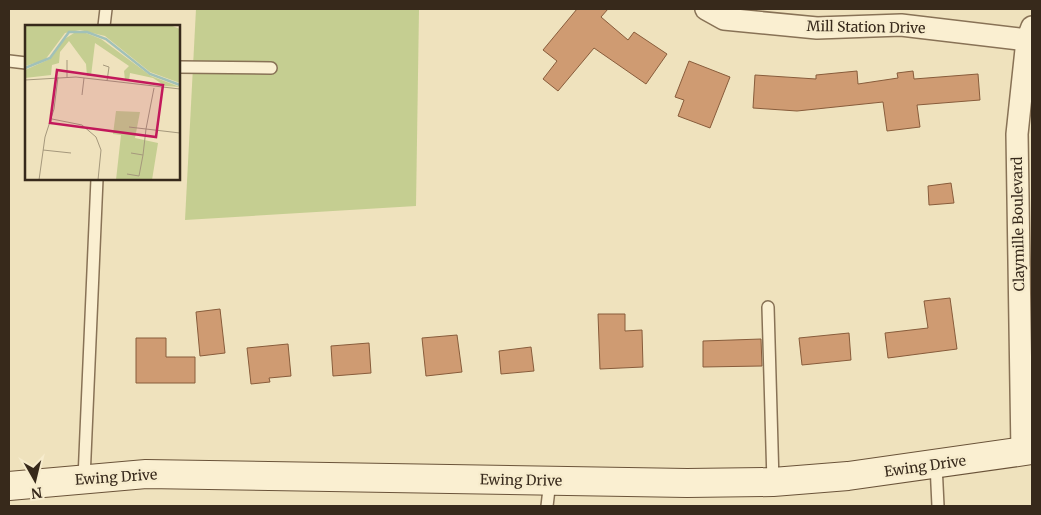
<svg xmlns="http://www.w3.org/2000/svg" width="1041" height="515" font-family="Merriweather,serif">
<rect width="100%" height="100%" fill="#efe2bd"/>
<path fill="#c5ce91" d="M 196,9 L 419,9 L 416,206 L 185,220 Z"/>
<g fill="#cf9b72" stroke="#885c3b">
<path d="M 577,9 L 608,9 L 601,17 L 628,40 L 634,32 L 667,54 L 646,84 L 594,48 L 558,91 L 543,79 L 557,61 L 543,50 Z"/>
<path d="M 689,61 L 730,77 L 710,128 L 678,116 L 684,100 L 675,97 Z"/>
<path d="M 857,71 L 858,84 L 898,78 L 897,73 L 913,71 L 914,79 L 978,74 L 980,100 L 917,105 L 920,127 L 887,131 L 883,102 L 797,111 L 753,108 L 755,75 L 816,79 L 816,75 Z"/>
<path d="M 951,183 L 954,203 L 929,205 L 928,186 Z"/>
<path d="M 950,298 L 957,349 L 888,358 L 885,333 L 928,328 L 924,301 Z"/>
<path d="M 220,309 L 225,353 L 200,356 L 196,312 Z"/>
<path d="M 598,314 L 625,314 L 625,331 L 642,330 L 643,367 L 600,369 Z"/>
<path d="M 849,333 L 851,360 L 802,365 L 799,338 Z"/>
<path d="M 457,335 L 462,372 L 426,376 L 422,338 Z"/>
<path d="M 136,338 L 166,338 L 166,357 L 195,357 L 195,383 L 136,383 Z"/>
<path d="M 761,339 L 762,366 L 703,367 L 703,341 Z"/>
<path d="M 369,343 L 371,373 L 333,376 L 331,346 Z"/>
<path d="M 288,344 L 291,376 L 269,378 L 270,382 L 251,384 L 247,348 Z"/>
<path d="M 531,347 L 534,371 L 501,374 L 499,351 Z"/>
</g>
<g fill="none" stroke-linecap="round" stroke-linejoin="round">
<defs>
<g id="lane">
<path d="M 104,26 L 106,9"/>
<path d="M 9,61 L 26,63"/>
<path d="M 179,67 L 271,68"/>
<path d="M 768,307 L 773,482"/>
<path d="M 936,464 L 938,506"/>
<path d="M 84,479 L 97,179"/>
<path d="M 547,506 L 550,481"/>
</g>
<g id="street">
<path d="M 706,9 L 724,19 L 817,28 L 901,25 L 1027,40"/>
<path d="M 1022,452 L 1017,134 L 1027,40 L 1032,27"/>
</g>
<path id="secondary" d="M 9,486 L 146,474 L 687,483 L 773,482 L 848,476 L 1032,450"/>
</defs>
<use href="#lane" stroke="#887256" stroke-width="14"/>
<use href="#street" stroke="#887256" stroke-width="24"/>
<use href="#secondary" stroke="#6a5339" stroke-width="30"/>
<use href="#lane" stroke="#faefd1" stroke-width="11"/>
<use href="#street" stroke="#faefd1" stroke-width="21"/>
<use href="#secondary" stroke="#faefd1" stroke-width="28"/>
</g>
<g text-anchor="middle" stroke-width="5" stroke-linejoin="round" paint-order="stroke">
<g font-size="14" fill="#37291b" stroke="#f7eccd">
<text transform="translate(866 27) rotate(1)" y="5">Mill Station Drive</text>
<text transform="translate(1018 224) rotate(-91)" y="5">Claymille Boulevard</text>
<text transform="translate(925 466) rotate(-8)" y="5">Ewing Drive</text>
<text transform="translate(116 477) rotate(-4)" y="5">Ewing Drive</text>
<text transform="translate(521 480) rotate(1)" y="5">Ewing Drive</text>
</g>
</g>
<g transform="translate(25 25)">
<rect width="155" height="155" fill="#efe2bd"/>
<path d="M 0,0 L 145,0 L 155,4 L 155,58 L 125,47 L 80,11 L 55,5 L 40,8 L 20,35 L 0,41 ZM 49,8 L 61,8 L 76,14 L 126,51 L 155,62 L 140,61 L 128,53 L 105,48 L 104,56 L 100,55 L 99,46 L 104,41 L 70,18 L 66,51 L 62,51 L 61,39 L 44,16 L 35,27 L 34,38 L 27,40 L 26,50 L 0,53 L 0,45 L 25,34 L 38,15 ZM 91,86 L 115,87 L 110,113 L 133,118 L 127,155 L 91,155 L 96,110 L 88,109 Z" fill="#c5ce91"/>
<path fill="none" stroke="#a1c1b8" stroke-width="2.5" d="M 0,43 L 25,33 L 44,7 L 62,7 L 81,14 L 125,49 L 155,60"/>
<path fill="none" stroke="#a5987c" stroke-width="1" d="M 42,35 L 42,52M 78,40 L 84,42 L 82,56M 0,55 L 51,52 L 155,64M 129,63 L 121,104 L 155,108M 57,70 L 59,53M 27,94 L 57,100 L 71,112 L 76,125 L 73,155M 104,102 L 121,104 L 118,130 L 106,128M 18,125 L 46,128M 102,149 L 114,151 L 118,130M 14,155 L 20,112 L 29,84 L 33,52"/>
<path fill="#c2185b" fill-opacity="0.15" stroke="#c2185b" stroke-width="2.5" d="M 32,45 L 138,60 L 131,112 L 25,98 Z"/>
<rect width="155" height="155" fill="none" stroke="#37291b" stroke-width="2.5"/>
</g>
<rect width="1041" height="515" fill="none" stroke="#37291b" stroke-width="20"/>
<g transform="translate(35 480) rotate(172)" stroke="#f7eccd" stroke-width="4" paint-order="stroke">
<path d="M0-4L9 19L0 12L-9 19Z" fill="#37291b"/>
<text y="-8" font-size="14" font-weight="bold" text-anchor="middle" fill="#37291b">N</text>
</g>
</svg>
